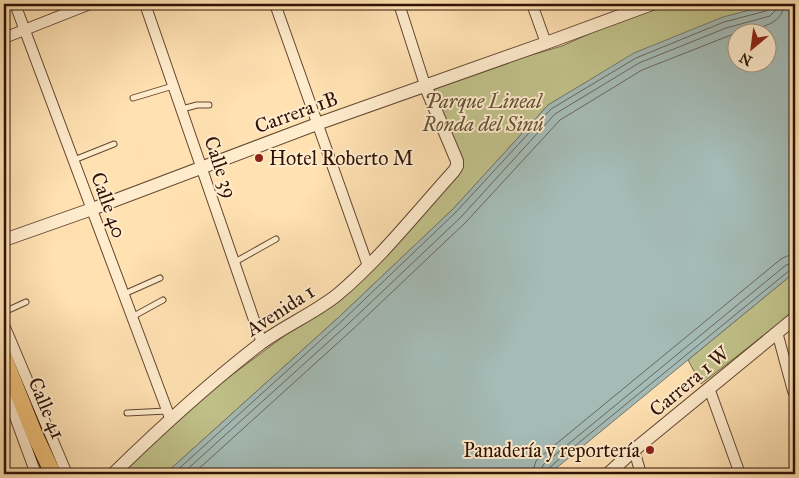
<svg xmlns="http://www.w3.org/2000/svg" width="799" height="478" font-family="'IM FELL Great Primer',serif">
<rect width="100%" height="100%" fill="#ffe1b2"/>
<filter id="stains"><feTurbulence type="fractalNoise" baseFrequency=".004" numOctaves="4"/><feColorMatrix values="0 0 0 0 .2 0 0 0 0 .09 0 0 0 0 .02 0 0 0 .5 -.17"/></filter>
<radialGradient id="worn" r=".72"><stop offset=".6" stop-color="#630" stop-opacity="0"/><stop offset="1" stop-color="#630" stop-opacity=".3"/></radialGradient>
<g fill="#c1c28b" stroke="#786a48">
<path d="M 657,4 L 795,4 L 602,73 L 548,105 L 453,209 L 339,317 L 165,474 L 118,474 L 173,419 L 327,304 L 459,168 L 427,86 L 562,46 Z"/>
<path d="M 795,272 L 795,311 L 701,384 L 688,360 Z"/>
</g>
<path fill="#a4bbb6" stroke="#757770" fill-rule="evenodd" d="M 773,4 L 795,4 L 795,272 L 549,474 L 165,474 L 339,317 L 453,209 L 548,105 L 634,53 L 723,17 ZM 736,32 L 766,32 L 766,62 L 736,62 Z"/>
<g fill="none" stroke-linecap="round" stroke-linejoin="round">
<g stroke="#69665e" stroke-width="1">
<path d="M 738,32 C 755,28 783,27 784,4"/>
<path d="M 173,474 L 343,320 L 456,212 L 551,109 L 636,58 L 724,22 L 766,11 L 769,8 L 770,4"/>
<path d="M 182,474 L 347,325 L 461,217 L 555,114 L 639,63 L 726,28 L 770,16 L 775,11 L 776,4"/>
<path d="M 193,474 L 352,330 L 466,222 L 560,120 L 642,70 L 736,33"/>
<path d="M 532,474 L 536,461 L 556,444 L 781,259 L 787,256 L 795,255"/>
<path d="M 540,474 L 543,465 L 561,450 L 786,265 L 795,262"/>
<path d="M 546,474 L 548,469 L 565,454 L 790,270 L 795,269"/>
</g>
<defs>
<g id="service">
<path d="M 133,98 L 173,86"/>
<path d="M 182,109 L 197,105 L 209,105"/>
<path d="M 74,160 L 114,144"/>
<path d="M 235,262 L 276,239"/>
<path d="M 124,294 L 160,278"/>
<path d="M 4,312 L 26,302"/>
<path d="M 132,317 L 163,300"/>
<path d="M 127,413 L 167,411"/>
</g>
<g id="minor">
<path d="M 15,4 L 170,418"/>
<path d="M 145,4 L 262,343"/>
<path d="M 275,4 L 368,266"/>
<path d="M 399,4 L 425,85"/>
<path d="M 532,4 L 546,43"/>
<path d="M 4,38 L 90,4"/>
<path d="M 4,325 L 67,474"/>
<path d="M 777,332 L 793,391"/>
<path d="M 4,387 L 36,474"/>
<path d="M 709,388 L 740,474"/>
<path d="M 634,450 L 641,474"/>
</g>
<g id="tertiary">
<path d="M 4,240 L 92,209 L 317,124 L 546,43 L 652,4"/>
<path d="M 113,474 C 160,428 208,384 260,344 C 284,326 313,314 337,295 C 380,259 416,213 454,171 L 457,166 L 457,161 L 425,85"/>
<path d="M 608,474 L 634,450 L 795,318"/>
</g>
<path id="primary" d="M 4,358 L 34,433 L 53,474"/>
</defs>
<use href="#service" stroke="#624631" stroke-width="7"/>
<use href="#minor" stroke="#624631" stroke-width="12"/>
<use href="#tertiary" stroke="#624631" stroke-width="14"/>
<use href="#primary" stroke="#2e1206" stroke-width="18"/>
<use href="#service" stroke="#ffeccd" stroke-width="5"/>
<use href="#minor" stroke="#ffeccd" stroke-width="10"/>
<use href="#tertiary" stroke="#ffeccd" stroke-width="12"/>
<use href="#primary" stroke="#f0c079" stroke-width="16"/>
</g>
<g fill="#8f2418" stroke="#ffeccd" stroke-width="2">
<circle cx="259" cy="158" r="5"/>
<circle cx="650" cy="450" r="5"/>
</g>
<g text-anchor="middle" stroke-width="4" stroke-linejoin="round" paint-order="stroke">
<g font-size="20" font-style="italic" fill="#615035" stroke="#ffeccd">
<text x="483" y="108">Parque Lineal<tspan x="483" dy="23">Ronda del Sinú</tspan></text>
</g>
<g font-size="20" fill="#2e1206" stroke="#ffeccd">
<text transform="translate(296 112) rotate(-20)" y="7">Carrera 1B</text>
<text transform="translate(221 167) rotate(71)" y="7">Calle 39</text>
<text transform="translate(109 205) rotate(70)" y="7">Calle 40</text>
<text transform="translate(280 310) rotate(-33)" y="7">Avenida 1</text>
<text transform="translate(689 381) rotate(-40)" y="7">Carrera 1 W</text>
<text transform="translate(47 408) rotate(67)" y="7">Calle 41</text>
</g>
<g font-size="20" fill="#2e1206" stroke="#ffeccd" text-anchor="start">
<text x="269" y="165">Hotel Roberto M</text>
<text x="640" y="457" text-anchor="end">Panadería y reportería</text>
</g>
</g>
<rect width="799" height="478" fill="none" stroke="#ffe1b2" stroke-width="20"/>
<rect x="5" y="5" width="789" height="468" fill="none" stroke="#2e1206" stroke-width="2.5"/>
<rect x="10" y="10" width="779" height="458" fill="none" stroke="#2e1206"/>
<g transform="translate(752 48) rotate(209)"><circle r="24" fill="#ffeccd" stroke="#ab957d"/>
<path d="M0-4L9 19L0 12L-9 19Z" fill="#8f2418"/>
<text y="-8" font-size="14" font-weight="bold" text-anchor="middle" fill="#2e1206">N</text>
</g>
<rect width="100%" height="100%" filter="url(#stains)"/>
<rect width="100%" height="100%" fill="url(#worn)"/>
</svg>
